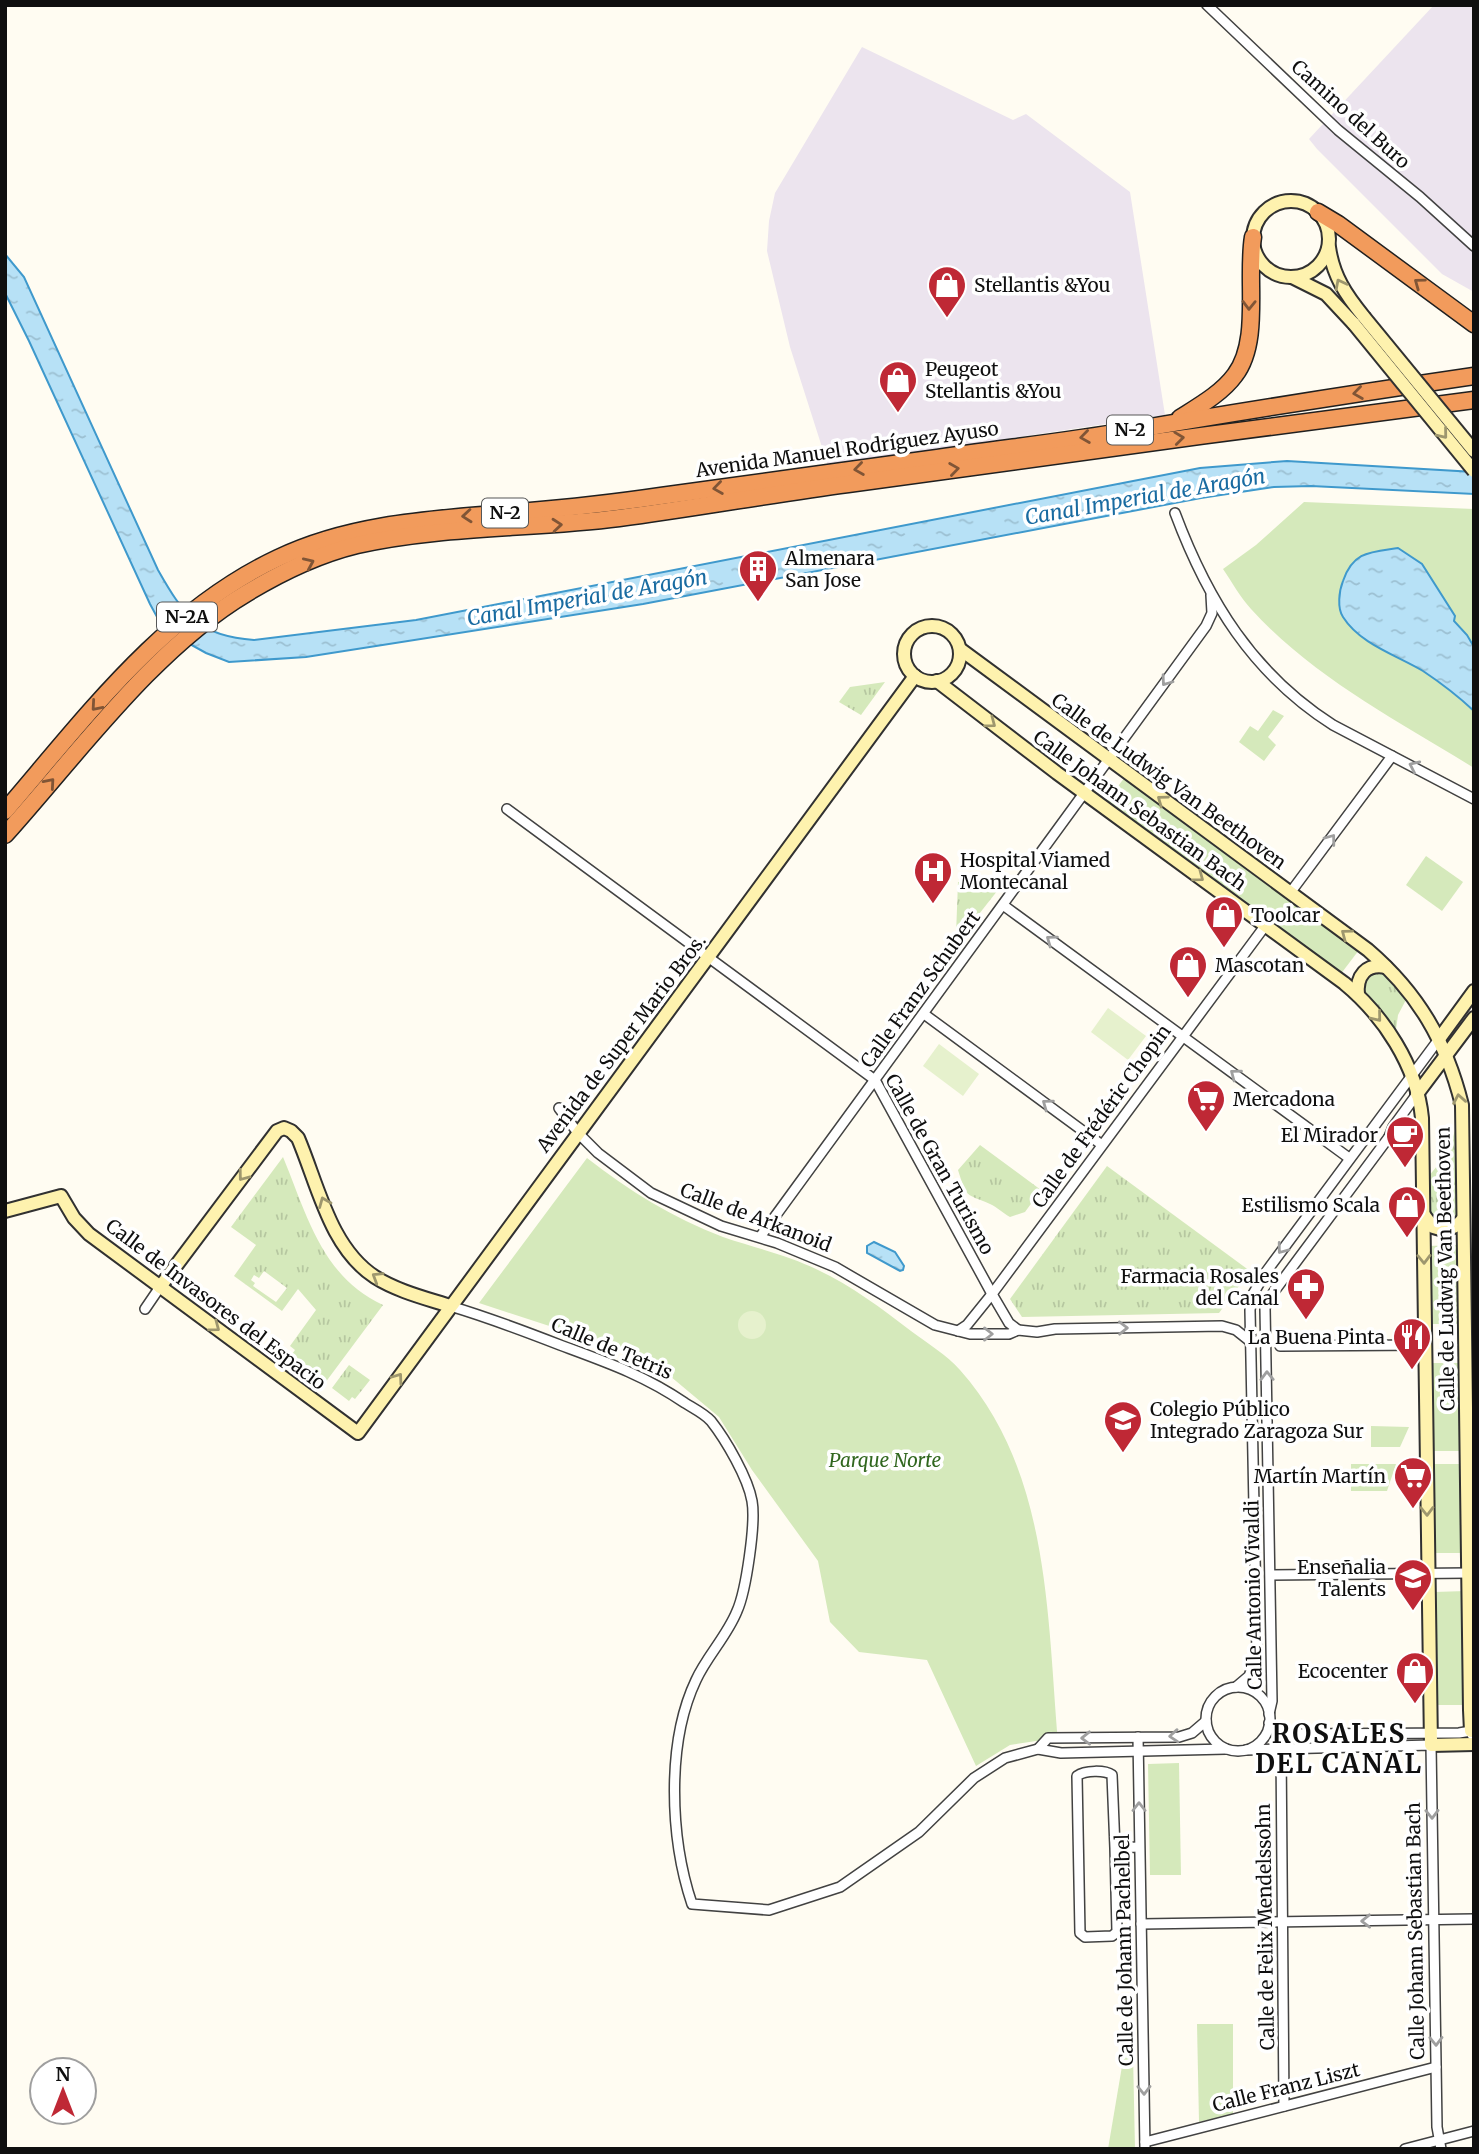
<svg xmlns="http://www.w3.org/2000/svg" width="1479" height="2154" font-family="Merriweather,serif">
<defs>
<pattern id="grass-tufts" width="24" height="20" patternUnits="userSpaceOnUse" patternTransform="scale(1.75)"><rect width="24" height="20" fill="#d5e9bb"/><path d="M3 7l-1-3M5 7V3M7 7l1-3M15 17l-1-3M17 17v-4M19 17l1-3" fill="none" stroke="#b6c7a0"/></pattern>
<pattern id="water-ripples" width="26" height="14" patternUnits="userSpaceOnUse" patternTransform="scale(1.75)"><rect width="26" height="14" fill="#b7e1f6"/><path d="M2 4q2-2 4 0t4 0M15 11q2-2 4 0t4 0" fill="none" stroke="#9cc0d2"/></pattern>
</defs>
<rect width="100%" height="100%" fill="#fffcf2"/>
<g fill="#ece4ee">
<path d="M 1434,5 L 1474,5 L 1474,292 L 1442,274 L 1317,149 L 1309,139 Z"/>
<path d="M 862,47 L 1013,120 L 1026,114 L 1130,192 L 1165,415 L 828,466 L 790,347 L 767,251 L 769,221 L 775,193 Z"/>
</g>
<g fill="url(#grass-tufts)" fill-rule="evenodd">
<path d="M 885,682 L 861,715 L 839,702 L 850,687 Z"/>
<path d="M 1005,881 L 961,937 L 956,935 L 958,882 Z"/>
<path d="M 1381,970 L 1408,996 L 1398,1015 L 1395,1037 L 1364,996 L 1362,978 Z"/>
<path d="M 1458,1120 L 1459,1215 L 1456,1219 L 1443,1226 L 1428,1218 L 1426,1179 C 1443,1161 1452,1145 1458,1120 Z"/>
<path d="M 980,1145 L 1041,1190 L 1025,1212 L 1010,1217 C 1003,1213 997,1207 990,1204 C 965,1193 967,1199 958,1170 Z"/>
<path d="M 283,1157 C 307,1215 322,1277 383,1305 L 325,1383 L 290,1357 L 295,1350 L 290,1346 L 316,1310 L 298,1289 L 282,1311 L 234,1276 L 256,1245 L 231,1227 ZM 264,1271 L 287,1288 L 276,1302 L 253,1286 L 255,1283 L 251,1280 L 254,1275 L 259,1278 Z"/>
<path d="M 1107,1166 L 1250,1271 L 1219,1313 L 1022,1317 L 1010,1299 Z"/>
<path d="M 349,1365 L 370,1380 L 355,1399 L 352,1397 L 349,1401 L 332,1388 Z"/>
</g>
<g fill="#d5e9bb">
<path d="M 1304,502 L 1474,509 L 1474,768 C 1395,719 1314,678 1251,609 C 1240,597 1232,582 1223,569 L 1256,545 Z"/>
<path d="M 1273,710 L 1284,716 L 1268,737 L 1276,745 L 1264,761 L 1239,742 L 1250,726 L 1258,731 Z"/>
<path d="M 1125,777 L 1359,950 L 1340,975 L 1106,802 Z"/>
<path d="M 1426,856 L 1463,882 L 1442,911 L 1406,885 Z"/>
<path d="M 587,1158 C 629,1191 673,1218 723,1237 C 755,1248 788,1255 818,1270 C 852,1286 881,1308 911,1331 C 927,1343 947,1355 960,1370 C 1050,1471 1047,1615 1058,1742 L 1036,1741 L 1010,1745 L 976,1766 L 927,1660 L 859,1652 L 830,1622 L 818,1561 L 752,1470 L 719,1417 L 664,1371 L 629,1352 L 479,1303 Z"/>
<path d="M 1460,1245 L 1461,1324 L 1428,1324 L 1427,1246 Z"/>
<path d="M 1430,1363 L 1463,1363 L 1463,1451 L 1431,1451 Z"/>
<path d="M 1371,1426 L 1409,1427 L 1400,1447 L 1371,1447 Z"/>
<path d="M 1351,1464 L 1396,1464 L 1387,1491 L 1351,1491 Z"/>
<path d="M 1430,1464 L 1463,1464 L 1465,1553 L 1432,1553 Z"/>
<path d="M 1466,1591 L 1467,1705 L 1435,1705 L 1434,1592 Z"/>
<path d="M 1179,1763 L 1181,1875 L 1150,1875 L 1148,1764 Z"/>
<path d="M 1132,2007 L 1135,2149 L 1108,2149 Z"/>
<path d="M 1197,2024 L 1233,2024 L 1233,2114 L 1199,2122 Z"/>
</g>
<g fill="#e6f1cd">
<path d="M 1108,1008 L 1146,1036 L 1128,1060 L 1091,1032 Z"/>
<path d="M 939,1044 L 979,1074 L 963,1096 L 923,1066 Z"/>
<circle cx="752" cy="1325" r="14"/>
</g>
<g fill="url(#water-ripples)" stroke="#3f99cc" stroke-width="2">
<path d="M 5,254 L 24,277 L 158,570 C 184,616 199,636 254,640 L 416,620 L 1200,468 L 1287,461 L 1474,472 L 1474,494 L 1311,486 L 1274,487 L 1201,498 L 643,604 L 306,657 L 229,662 L 206,653 L 177,637 L 157,617 L 150,604 L 29,341 L 5,293 Z"/>
<path d="M 1398,548 L 1422,564 L 1455,616 L 1454,621 L 1467,635 L 1474,647 L 1474,711 C 1458,696 1441,683 1423,671 C 1396,655 1360,644 1343,617 C 1337,608 1339,591 1343,581 C 1353,551 1371,552 1398,548 Z"/>
<path d="M 874,1242 L 895,1252 L 904,1266 L 903,1270 L 900,1271 L 867,1253 L 867,1246 Z"/>
</g>
<g fill="none" stroke-linecap="round" stroke-linejoin="round">
<defs>
<g id="street">
<path d="M 1207,5 L 1338,130 L 1420,197 L 1474,246"/>
<path d="M 1175,513 C 1208,601 1253,674 1333,725 L 1474,799"/>
<path d="M 507,809 L 875,1080 L 992,1294 L 1009,1323 L 1018,1330"/>
<path d="M 1290,893 L 1392,756"/>
<path d="M 1003,905 L 1349,1158"/>
<path d="M 924,1014 L 1102,1145"/>
<path d="M 559,1108 L 578,1133 L 598,1153 L 651,1193 L 721,1226 L 777,1243 L 835,1267 L 935,1325 L 970,1334 L 1009,1334 L 1018,1330 L 1037,1332 L 1055,1329 L 1222,1326 L 1236,1330 L 1251,1342"/>
<path d="M 1389,1137 C 1403,1131 1412,1132 1422,1144"/>
<path d="M 760,1237 L 1206,626 L 1212,613 L 1211,595"/>
<path d="M 450,1306 C 487,1317 524,1331 560,1345 C 606,1362 644,1375 685,1403 C 693,1408 705,1414 711,1421 C 726,1440 748,1478 752,1501 C 756,1523 746,1591 737,1611 C 727,1636 707,1656 696,1680 C 666,1743 670,1838 692,1904 L 769,1910 L 840,1887 L 919,1832 L 974,1778 L 1005,1758 L 1038,1749 L 1061,1753 L 1226,1749"/>
<path d="M 145,1309 L 160,1287"/>
<path d="M 958,1331 L 967,1325 L 992,1294 L 1265,926"/>
<path d="M 1280,1346 L 1425,1345"/>
<path d="M 1271,1575 L 1469,1573"/>
<path d="M 1236,1687 L 1249,1676 L 1257,1655 L 1250,1310 L 1253,1294 L 1266,1272 L 1439,1039"/>
<circle cx="1238" cy="1719" r="32"/>
<path d="M 1269,1714 L 1272,1701 L 1265,1308 L 1270,1297 L 1389,1137 L 1393,1127 L 1417,1094"/>
<path d="M 1269,1723 L 1284,1732 L 1294,1734 L 1459,1733 L 1471,1731 L 1472,1735"/>
<path d="M 1138,1737 L 1145,2149"/>
<path d="M 1281,1748 L 1284,2106"/>
<path d="M 1038,1749 L 1048,1738 L 1179,1737 L 1192,1733 L 1206,1721"/>
<path d="M 1246,1750 L 1431,1745 L 1437,2127 L 1441,2149"/>
<path d="M 1115,1848 L 1117,1932 L 1112,1936 L 1085,1937 L 1080,1933 L 1077,1776 C 1085,1770 1105,1770 1112,1775 L 1115,1848 L 1139,1847"/>
<path d="M 1141,1924 L 1474,1919"/>
<path d="M 1145,2142 L 1436,2067"/>
<path d="M 1405,2149 L 1474,2131"/>
</g>
<g id="secondary">
<circle cx="1291" cy="239" r="38"/>
<path d="M 1329,247 C 1333,276 1346,295 1364,317"/>
<path d="M 1292,277 L 1326,294 L 1354,324"/>
<circle cx="932" cy="654" r="28"/>
<path d="M 960,649 L 1368,950 C 1418,993 1446,1041 1462,1105 L 1470,1710 L 1471,1731 L 1474,1731"/>
<path d="M 937,681 L 1057,773 L 1344,983 C 1383,1015 1417,1066 1422,1118 L 1431,1745 L 1474,1744"/>
<path d="M 1358,995 C 1356,976 1366,963 1386,967"/>
<path d="M 1439,1039 L 1474,991"/>
<path d="M 1417,1094 L 1474,1018"/>
<path d="M 5,1211 L 61,1196 L 74,1218 L 89,1234 L 358,1433 L 915,676"/>
<path d="M 1424,1215 L 1433,1227 C 1446,1232 1455,1229 1463,1219"/>
<path d="M 160,1287 L 277,1131 L 284,1128 L 291,1131 L 298,1138 C 318,1185 330,1248 375,1277 C 397,1291 425,1298 450,1306"/>
</g>
<g id="highway">
<path d="M 1318,212 L 1338,224 L 1474,324"/>
<path d="M 1180,418 C 1199,406 1222,393 1235,375 C 1261,341 1246,279 1253,237"/>
<path d="M 5,811 C 86,717 163,612 278,558 C 353,522 437,519 519,512 C 567,508 614,503 661,496 C 751,484 840,471 930,459 C 996,449 1062,442 1127,431 C 1243,411 1358,393 1474,376"/>
<path d="M 5,835 C 77,755 154,648 247,593 C 280,573 320,554 357,545 C 441,526 533,529 619,518 C 696,508 772,494 848,484 C 1057,455 1265,427 1474,400"/>
</g>
</defs>
<use href="#street" stroke="#424242" stroke-width="12"/>
<use href="#secondary" stroke="#313131" stroke-width="16"/>
<use href="#highway" stroke="#202020" stroke-width="19"/>
<use href="#street" stroke="#fff" stroke-width="9"/>
<use href="#secondary" stroke="#fef2ae" stroke-width="12"/>
<use href="#highway" stroke="#f29b5c" stroke-width="16"/>
<defs>
<g id="secondary-bridge">
<path d="M 1364,317 L 1474,451"/>
<path d="M 1354,324 L 1474,471"/>
</g>
</defs>
<use href="#secondary-bridge" stroke="#313131" stroke-width="16" stroke-linecap="butt"/>
<use href="#secondary-bridge" stroke="#fef2ae" stroke-width="12"/>
</g>
<defs><path id="oneway-chevron" d="M-2-3.5L2.5 0L-2 3.5" fill="none" stroke-width="1.6" stroke-linecap="round" stroke-linejoin="round" transform="scale(1.75)"/></defs>
<g stroke="#805536">
<use href="#oneway-chevron" transform="translate(1419 283) rotate(-144)"/>
<use href="#oneway-chevron" transform="translate(1249 305) rotate(91)"/>
<use href="#oneway-chevron" transform="translate(1358 393) rotate(172)"/>
<use href="#oneway-chevron" transform="translate(1085 437) rotate(172)"/>
<use href="#oneway-chevron" transform="translate(1179 438) rotate(-7)"/>
<use href="#oneway-chevron" transform="translate(859 469) rotate(172)"/>
<use href="#oneway-chevron" transform="translate(954 469) rotate(-8)"/>
<use href="#oneway-chevron" transform="translate(718 488) rotate(172)"/>
<use href="#oneway-chevron" transform="translate(467 516) rotate(175)"/>
<use href="#oneway-chevron" transform="translate(557 525) rotate(-5)"/>
<use href="#oneway-chevron" transform="translate(309 563) rotate(-24)"/>
<use href="#oneway-chevron" transform="translate(96 706) rotate(131)"/>
<use href="#oneway-chevron" transform="translate(50 783) rotate(-49)"/>
</g>
<g stroke="#9e976e">
<use href="#oneway-chevron" transform="translate(1340 284) rotate(-117)"/>
<use href="#oneway-chevron" transform="translate(1443 434) rotate(51)"/>
<use href="#oneway-chevron" transform="translate(991 723) rotate(37)"/>
<use href="#oneway-chevron" transform="translate(1162 800) rotate(-144)"/>
<use href="#oneway-chevron" transform="translate(1199 877) rotate(37)"/>
<use href="#oneway-chevron" transform="translate(1346 934) rotate(-143)"/>
<use href="#oneway-chevron" transform="translate(1377 1017) rotate(51)"/>
<use href="#oneway-chevron" transform="translate(1459 1099) rotate(-100)"/>
<use href="#oneway-chevron" transform="translate(243 1176) rotate(127)"/>
<use href="#oneway-chevron" transform="translate(324 1202) rotate(-112)"/>
<use href="#oneway-chevron" transform="translate(1424 1259) rotate(89)"/>
<use href="#oneway-chevron" transform="translate(377 1277) rotate(-148)"/>
<use href="#oneway-chevron" transform="translate(215 1327) rotate(37)"/>
<use href="#oneway-chevron" transform="translate(398 1378) rotate(-54)"/>
<use href="#oneway-chevron" transform="translate(1427 1511) rotate(89)"/>
</g>
<g stroke="#9f9f9f">
<use href="#oneway-chevron" transform="translate(1166 681) rotate(126)"/>
<use href="#oneway-chevron" transform="translate(1414 766) rotate(-155)"/>
<use href="#oneway-chevron" transform="translate(1331 839) rotate(-53)"/>
<use href="#oneway-chevron" transform="translate(1051 940) rotate(-144)"/>
<use href="#oneway-chevron" transform="translate(1235 1074) rotate(-143)"/>
<use href="#oneway-chevron" transform="translate(1047 1104) rotate(-144)"/>
<use href="#oneway-chevron" transform="translate(1282 1249) rotate(127)"/>
<use href="#oneway-chevron" transform="translate(1123 1328) rotate(-1)"/>
<use href="#oneway-chevron" transform="translate(988 1334)"/>
<use href="#oneway-chevron" transform="translate(1267 1376) rotate(-91)"/>
<use href="#oneway-chevron" transform="translate(1174 1736) rotate(176)"/>
<use href="#oneway-chevron" transform="translate(1086 1738) rotate(179)"/>
<use href="#oneway-chevron" transform="translate(1139 1807) rotate(-90)"/>
<use href="#oneway-chevron" transform="translate(1432 1814) rotate(89)"/>
<use href="#oneway-chevron" transform="translate(1366 1921) rotate(179)"/>
<use href="#oneway-chevron" transform="translate(1436 2041) rotate(89)"/>
<use href="#oneway-chevron" transform="translate(1144 2090) rotate(89)"/>
</g>
<defs>
<symbol id="shop-pin" viewBox="-11 -11 22 30"><path d="M0 17L-7.5 6A9.5 9.5 0 1 1 7.5 6Z" fill="#bf2835" stroke="#fff"/><path d="M-5-2.5h2.3a2.7 3.5 0 0 1 5.4 0H5L5.5 6h-11ZM-1.5-2.5h3a1.5 2.3 0 0 0-3 0Z" fill="#fff"/></symbol>
<symbol id="building-pin" viewBox="-11 -11 22 30"><path d="M0 17L-7.5 6A9.5 9.5 0 1 1 7.5 6Z" fill="#bf2835" stroke="#fff"/><path d="M-4-6H4V6H1V3H-1V6H-4ZM-2.5-4.3h1.7v1.8h-1.7ZM.8-4.3h1.7v1.8H.8ZM-2.5-1h1.7V.8h-1.7ZM.8-1h1.7V.8H.8Z" fill="#fff"/></symbol>
<symbol id="hospital-pin" viewBox="-11 -11 22 30"><path d="M0 17L-7.5 6A9.5 9.5 0 1 1 7.5 6Z" fill="#bf2835" stroke="#fff"/><path d="M-5-5h3v3.5h4V-5h3V5h-3V1.5h-4V5h-3Z" fill="#fff"/></symbol>
<symbol id="supermarket-pin" viewBox="-11 -11 22 30"><path d="M0 17L-7.5 6A9.5 9.5 0 1 1 7.5 6Z" fill="#bf2835" stroke="#fff"/><path d="M-6-5.5h2.5l.6 2H6L4.5 2H-2.5L-4.4-4H-6ZM-1.5 3.2a1.3 1.3 0 1 0 .1 0ZM3 3.2a1.3 1.3 0 1 0 .1 0Z" fill="#fff"/></symbol>
<symbol id="cafe-pin" viewBox="-11 -11 22 30"><path d="M0 17L-7.5 6A9.5 9.5 0 1 1 7.5 6Z" fill="#bf2835" stroke="#fff"/><path d="M-5.5-4.5H6V0H3Q3 3.5 0 3.5H-2.5Q-5.5 3.5-5.5 0ZM3-3.2v2h1.7v-2ZM-6 4.5H4V6H-6Z" fill="#fff"/></symbol>
<symbol id="pharmacy-pin" viewBox="-11 -11 22 30"><path d="M0 17L-7.5 6A9.5 9.5 0 1 1 7.5 6Z" fill="#bf2835" stroke="#fff"/><path d="M-2-6h4v4h4v4h-4v4h-4v-4h-4v-4h4Z" fill="#fff"/></symbol>
<symbol id="restaurant-pin" viewBox="-11 -11 22 30"><path d="M0 17L-7.5 6A9.5 9.5 0 1 1 7.5 6Z" fill="#bf2835" stroke="#fff"/><path d="M-5-6h1v4h1v-4h1v4h1v-4h1v5L-1.5 .5V6h-2V.5L-5-1ZM5-6V6H3V1.5H1.5Q1.5-4 5-6Z" fill="#fff"/></symbol>
<symbol id="school-pin" viewBox="-11 -11 22 30"><path d="M0 17L-7.5 6A9.5 9.5 0 1 1 7.5 6Z" fill="#bf2835" stroke="#fff"/><path d="M0-5L7-2L0 1L-7-2ZM-4 1L0 2.5L4 1V4Q0 6-4 4Z" fill="#fff"/></symbol>
</defs>
<g fill-rule="evenodd">
<use href="#shop-pin" x="925" y="263" width="44" height="60"/>
<use href="#shop-pin" x="876" y="358" width="44" height="60"/>
<use href="#building-pin" x="736" y="547" width="44" height="60"/>
<use href="#hospital-pin" x="911" y="849" width="44" height="60"/>
<use href="#shop-pin" x="1202" y="893" width="44" height="60"/>
<use href="#shop-pin" x="1166" y="943" width="44" height="60"/>
<use href="#supermarket-pin" x="1184" y="1077" width="44" height="60"/>
<use href="#cafe-pin" x="1383" y="1113" width="44" height="60"/>
<use href="#shop-pin" x="1385" y="1183" width="44" height="60"/>
<use href="#pharmacy-pin" x="1284" y="1265" width="44" height="60"/>
<use href="#restaurant-pin" x="1390" y="1315" width="44" height="60"/>
<use href="#school-pin" x="1101" y="1398" width="44" height="60"/>
<use href="#supermarket-pin" x="1391" y="1454" width="44" height="60"/>
<use href="#school-pin" x="1391" y="1556" width="44" height="60"/>
<use href="#shop-pin" x="1393" y="1649" width="44" height="60"/>
</g>
<g text-anchor="middle" stroke-width="7" stroke-linejoin="round" paint-order="stroke">
<g fill="#fff" stroke="#575757" stroke-width="2">
<rect x="1107" y="415.5" width="46" height="29" rx="5"/>
<rect x="482" y="498.5" width="46" height="29" rx="5"/>
<rect x="157" y="602.5" width="60" height="29" rx="5"/>
</g>
<g font-size="18" font-weight="bold" fill="#0f0f0f">
<text x="1130" y="436">N-2</text>
<text x="505" y="519">N-2</text>
<text x="187" y="623">N-2A</text>
</g>
<g font-size="19" fill="#0f0f0f" stroke="#fff">
<text transform="translate(1351 114) rotate(42)" y="7">Camino del Buro</text>
<text transform="translate(847 449) rotate(-8)" y="7">Avenida Manuel Rodríguez Ayuso</text>
<text transform="translate(1169 781) rotate(36)" y="7">Calle de Ludwig Van Beethoven</text>
<text transform="translate(1140 810) rotate(36)" y="7">Calle Johann Sebastian Bach</text>
<text transform="translate(920 989) rotate(-54)" y="7">Calle Franz Schubert</text>
<text transform="translate(621 1043) rotate(-53)" y="7">Avenida de Super Mario Bros.</text>
<text transform="translate(1101 1116) rotate(-54)" y="7">Calle de Frédéric Chopin</text>
<text transform="translate(940 1164) rotate(61)" y="7">Calle de Gran Turismo</text>
<text transform="translate(756 1217) rotate(21)" y="7">Calle de Arkanoid</text>
<text transform="translate(1445 1269) rotate(-91)" y="7">Calle de Ludwig Van Beethoven</text>
<text transform="translate(216 1304) rotate(37)" y="7">Calle de Invasores del Espacio</text>
<text transform="translate(612 1348) rotate(23)" y="7">Calle de Tetris</text>
<text transform="translate(1253 1595) rotate(-91)" y="7">Calle Antonio Vivaldi</text>
<text transform="translate(1265 1927) rotate(-91)" y="7">Calle de Felix Mendelssohn</text>
<text transform="translate(1415 1931) rotate(-91)" y="7">Calle Johann Sebastian Bach</text>
<text transform="translate(1124 1950) rotate(-91)" y="7">Calle de Johann Pachelbel</text>
<text transform="translate(1286 2087) rotate(-14)" y="7">Calle Franz Liszt</text>
</g>
<g font-size="19" fill="#0f0f0f" stroke="#fff" text-anchor="start">
<text x="974" y="292">Stellantis &amp;You</text>
<text x="925" y="376">Peugeot<tspan x="925" dy="22">Stellantis &amp;You</tspan></text>
<text x="785" y="565">Almenara<tspan x="785" dy="22">San Jose</tspan></text>
<text x="960" y="867">Hospital Viamed<tspan x="960" dy="22">Montecanal</tspan></text>
<text x="1251" y="922">Toolcar</text>
<text x="1215" y="972">Mascotan</text>
<text x="1233" y="1106">Mercadona</text>
<text x="1378" y="1142" text-anchor="end">El Mirador</text>
<text x="1380" y="1212" text-anchor="end">Estilismo Scala</text>
<text x="1279" y="1283" text-anchor="end">Farmacia Rosales<tspan x="1279" dy="22">del Canal</tspan></text>
<text x="1385" y="1344" text-anchor="end">La Buena Pinta</text>
<text x="1150" y="1416">Colegio Público<tspan x="1150" dy="22">Integrado Zaragoza Sur</tspan></text>
<text x="1386" y="1483" text-anchor="end">Martín Martín</text>
<text x="1386" y="1574" text-anchor="end">Enseñalia<tspan x="1386" dy="22">Talents</tspan></text>
<text x="1388" y="1678" text-anchor="end">Ecocenter</text>
</g>
<g font-size="19" font-style="italic" fill="#31671f" stroke="#fff">
<text x="885" y="1467">Parque Norte</text>
</g>
<g font-size="21" font-style="italic" fill="#196ba1" stroke="#fff">
<text transform="translate(1145 497) rotate(-10)" y="7">Canal Imperial de Aragón</text>
<text transform="translate(587 598) rotate(-10)" y="7">Canal Imperial de Aragón</text>
</g>
<g font-size="26" font-weight="bold" letter-spacing="2" fill="#0f0f0f" stroke="#fff">
<text x="1339" y="1743">ROSALES<tspan x="1339" dy="30">DEL CANAL</tspan></text>
</g>
</g>
<rect width="1479" height="2154" fill="none" stroke="#0f0f0f" stroke-width="14"/>
<g transform="translate(63 2091)"><circle r="33" fill="#ffffff" stroke="#9f9f9f" stroke-width="2"/>
<path d="M0-5L12 26L0 18L-12 26Z" fill="#bf2835"/>
<text y="-10" font-size="19" font-weight="bold" text-anchor="middle" fill="#0f0f0f">N</text>
</g>
</svg>
